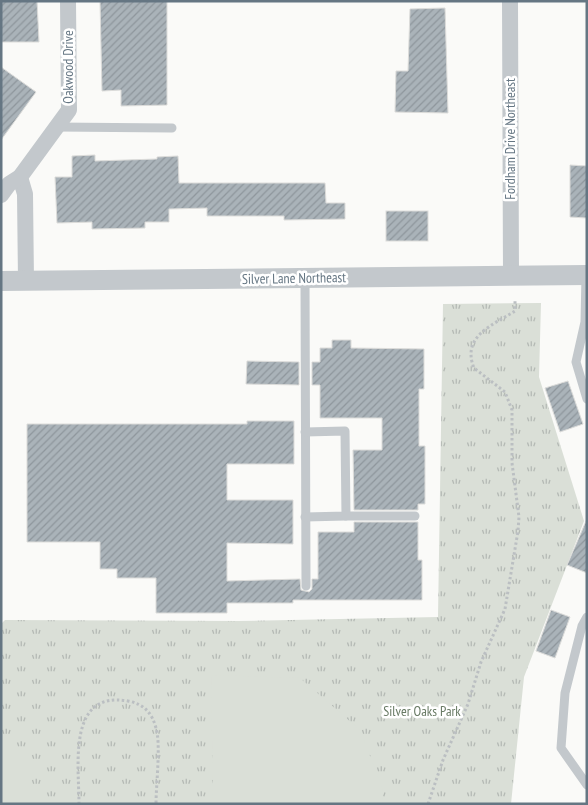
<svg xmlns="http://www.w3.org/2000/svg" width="588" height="805" font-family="'PT Sans Narrow',sans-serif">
<defs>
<pattern id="grass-tufts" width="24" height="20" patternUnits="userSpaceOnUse" patternTransform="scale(1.25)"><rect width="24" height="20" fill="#dadfd7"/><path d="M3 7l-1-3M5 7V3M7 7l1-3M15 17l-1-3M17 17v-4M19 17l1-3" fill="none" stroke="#b4b9b4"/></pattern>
<pattern id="building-hatch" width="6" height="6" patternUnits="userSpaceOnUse" patternTransform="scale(1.25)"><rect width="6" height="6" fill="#aab3b9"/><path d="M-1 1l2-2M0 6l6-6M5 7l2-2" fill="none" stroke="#8e969c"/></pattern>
</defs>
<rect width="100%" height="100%" fill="#fafaf8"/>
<path fill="url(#grass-tufts)" d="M 541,303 L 539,377 L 584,521 L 524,677 L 511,804 L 1,804 L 1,624 L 5,620 L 238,621 L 438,617 L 443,304 Z"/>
<g fill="#dadfd7">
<path d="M 211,675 L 300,678 L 360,730 L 382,787 L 383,804 L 213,804 Z"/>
<rect x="1" y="748" width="25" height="56"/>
</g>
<g fill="url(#building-hatch)" stroke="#dcdcda">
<path d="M 1,1 L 37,1 L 39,42 L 1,42 Z"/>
<path d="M 100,1 L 167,1 L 167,105 L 121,106 L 121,90 L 102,91 Z"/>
<path d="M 445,8 L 448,113 L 395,112 L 396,71 L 408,71 L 410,9 Z"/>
<path d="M 1,67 L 36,92 L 1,140 Z"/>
<path d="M 95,155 L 95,161 L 157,159 L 157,157 L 178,156 L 179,183 L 325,183 L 326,203 L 345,203 L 345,219 L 284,220 L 284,216 L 207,216 L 207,208 L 169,209 L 169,222 L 145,222 L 145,228 L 92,229 L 92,222 L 57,223 L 55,177 L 72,177 L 72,156 Z"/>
<path d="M 570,165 L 587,166 L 587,218 L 570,217 Z"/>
<rect x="386" y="211" width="42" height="30"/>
<path d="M 332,340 L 351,340 L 351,348 L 424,349 L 424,389 L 419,389 L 419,446 L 425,446 L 425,504 L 418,504 L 418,510 L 354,510 L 353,450 L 382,450 L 382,418 L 320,418 L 320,385 L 312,385 L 312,362 L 320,362 L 320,348 L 332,348 Z"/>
<path d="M 247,361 L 299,362 L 299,385 L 246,384 Z"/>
<path d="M 568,381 L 583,424 L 560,432 L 545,388 Z"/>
<path d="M 247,421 L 294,421 L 294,464 L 227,464 L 227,500 L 293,500 L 293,544 L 227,543 L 227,581 L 300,579 L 301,590 L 309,592 L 312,589 L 312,579 L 318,579 L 318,532 L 354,532 L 354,522 L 418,522 L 418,560 L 422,560 L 422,600 L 293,600 L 293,603 L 227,603 L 227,613 L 156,613 L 156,578 L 117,578 L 117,569 L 100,569 L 100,542 L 27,542 L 27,424 L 247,424 Z"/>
<path d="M 587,519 L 587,573 L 567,565 Z"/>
<path d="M 551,610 L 570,617 L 555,658 L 536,651 Z"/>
</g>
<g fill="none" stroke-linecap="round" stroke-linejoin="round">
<g stroke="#bbbfc2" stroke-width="3" stroke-dasharray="2.5 2.5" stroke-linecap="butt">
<path d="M 79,804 C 79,765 67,690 128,701 C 144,704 152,713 156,728 C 161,744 156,785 156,804"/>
<path d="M 428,804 L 443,760 L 468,704 L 481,662 L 505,609 L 518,531 L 519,517 L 512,463 L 512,410 L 505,392 L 474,368 C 461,336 493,325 515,311 L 515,301"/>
</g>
<g stroke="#c3c8cc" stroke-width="9">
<path d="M 56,127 L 172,128"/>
<path d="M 586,275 L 585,322 L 576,362 L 587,399"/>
<path d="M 305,278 L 306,586"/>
<path d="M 305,432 L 345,431 L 346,516 L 305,517"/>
<path d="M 346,516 L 415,516"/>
<path d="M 587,617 L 582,626 L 565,693 L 561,748 L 587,785"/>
</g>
<g stroke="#c3c8cc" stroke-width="16">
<path d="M 510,1 L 511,276"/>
<path d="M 20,177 L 25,194 L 26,281"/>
<path d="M 1,195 L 9,184 L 20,177 L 69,110 L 68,1"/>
</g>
<path stroke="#c3c8cc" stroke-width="20" d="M 1,281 L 587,275"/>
</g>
<g text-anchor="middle" stroke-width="5" stroke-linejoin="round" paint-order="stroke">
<g font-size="14" fill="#657683" stroke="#fff">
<text transform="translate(68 67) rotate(-90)" y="5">Oakwood Drive</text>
<text transform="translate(510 139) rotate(-90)" y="5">Fordham Drive Northeast</text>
<text transform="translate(294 278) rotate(-1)" y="5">Silver Lane Northeast</text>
</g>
<g font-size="14" fill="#687a64" stroke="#fff">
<text x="422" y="716">Silver Oaks Park</text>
</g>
</g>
<rect width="588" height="805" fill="none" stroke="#657683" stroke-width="5"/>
</svg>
